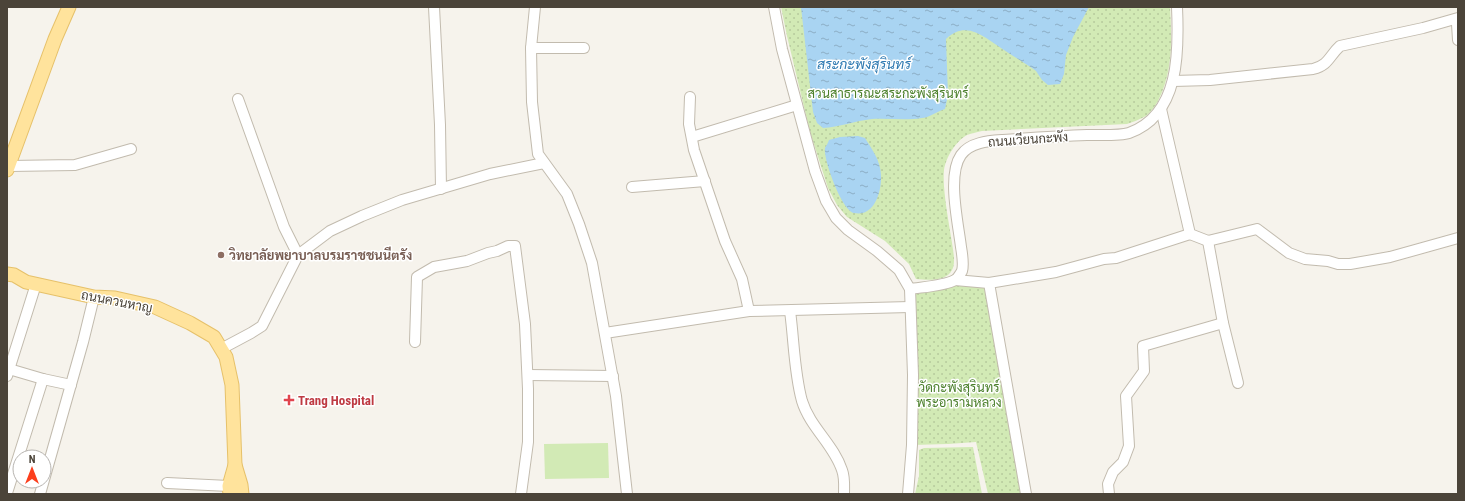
<svg xmlns="http://www.w3.org/2000/svg" width="1465" height="501" font-family="'Roboto Condensed',Sarabun,sans-serif">
<defs>
<pattern id="park-dots" width="8" height="8" patternUnits="userSpaceOnUse"><rect width="8" height="8" fill="#d2eab5"/><path d="M2 2h.1M6 6h.1" fill="none" stroke="#b6ca9c" stroke-width="1.8" stroke-linecap="round"/></pattern>
<pattern id="water-ripples" width="26" height="14" patternUnits="userSpaceOnUse"><rect width="26" height="14" fill="#a9d4f2"/><path d="M2 4q2-2 4 0t4 0M15 11q2-2 4 0t4 0" fill="none" stroke="#8caec5"/></pattern>
</defs>
<rect width="100%" height="100%" fill="#f6f3ec"/>
<g fill="url(#park-dots)">
<path d="M 781,7 L 1170,7 C 1172,39 1173,72 1158,101 C 1155,106 1150,114 1144,117 C 1139,120 1132,122 1127,124 L 982,131 C 978,132 972,133 967,135 C 956,141 946,157 944,170 C 942,188 949,223 952,243 C 953,250 956,263 952,270 C 946,282 927,280 916,279 L 909,264 L 885,241 L 847,217 L 837,205 L 828,188 L 810,132 L 787,36 Z"/>
<path d="M 989,283 L 1026,494 L 988,494 L 976,442 L 948,444 L 912,445 L 910,289 L 940,284 Z"/>
<path d="M 973,447 L 982,494 L 915,494 L 919,476 L 919,450 L 924,448 Z"/>
</g>
<path fill="#d2eab5" d="M 608,443 L 609,478 L 545,479 L 544,444 Z"/>
<g fill="url(#water-ripples)">
<path d="M 801,7 L 1089,7 L 1073,37 L 1066,55 L 1064,74 L 1060,84 L 1048,85 L 1042,80 L 1036,71 C 1027,64 1016,58 1007,52 C 987,40 968,18 946,39 L 948,95 L 945,109 C 938,111 928,118 922,118 C 905,121 888,118 872,119 C 855,121 839,127 823,128 L 817,123 L 813,112 Z"/>
<path d="M 858,136 L 865,138 C 871,148 878,157 880,168 C 884,184 877,218 854,213 C 842,211 823,159 825,148 C 826,146 828,143 829,140 L 840,137 Z"/>
</g>
<g fill="none" stroke-linecap="round" stroke-linejoin="round">
<defs>
<g id="minor">
<path d="M 434,7 L 440,125 L 441,189"/>
<path d="M 535,7 L 531,48 L 532,102 L 538,154 L 567,194 L 579,224 L 592,263 L 616,396 L 627,494"/>
<path d="M 774,7 L 782,49 L 815,171 L 826,201 L 836,218 L 848,230 L 877,251 L 899,270 L 910,289 L 913,375 L 912,445 L 908,494"/>
<path d="M 1458,20 L 1457,24 L 1458,40"/>
<path d="M 531,48 L 584,48"/>
<path d="M 1173,81 L 1210,80 L 1313,69 C 1329,65 1329,56 1340,46 L 1423,28 L 1458,18"/>
<path d="M 690,97 L 689,124 L 694,150 L 725,241 L 742,279 L 749,311"/>
<path d="M 238,99 L 284,227 L 298,255"/>
<path d="M 1161,109 L 1190,234 L 1208,241 L 1257,229 L 1289,253 L 1305,259 L 1328,261 L 1338,264 L 1350,264 L 1390,257 L 1458,238"/>
<path d="M 692,137 L 797,105"/>
<path d="M 9,166 L 75,165 L 131,149"/>
<path d="M 632,187 L 705,181"/>
<path d="M 1208,241 L 1223,323"/>
<path d="M 955,280 L 989,283 L 1056,272 L 1104,259 L 1116,258 L 1190,234"/>
<path d="M 989,283 L 1026,494"/>
<path d="M 910,289 C 923,287 944,286 955,280 C 957,279 961,273 962,271 C 964,264 962,253 961,247 C 958,222 947,175 961,155 C 970,142 989,141 1003,140 C 1031,138 1059,136 1087,135 C 1098,135 1120,136 1129,133 C 1180,115 1179,51 1177,7"/>
<path d="M 790,311 C 794,340 794,372 802,401 C 810,427 834,445 842,470 C 845,478 844,486 844,494"/>
<path d="M 605,333 L 749,311 L 910,307"/>
<path d="M 415,342 L 417,277 L 434,267 L 467,261 L 488,253 L 497,251 L 508,246 L 515,246 L 525,324 L 528,389 L 528,442 L 521,494"/>
<path d="M 221,349 L 251,333 L 262,326 L 298,255 L 330,231 L 362,216 L 402,200 L 490,174 L 544,163"/>
<path d="M 9,369 L 43,379 L 71,385"/>
<path d="M 528,375 L 613,376"/>
<path d="M 7,376 L 36,284"/>
<path d="M 167,483 L 229,486"/>
<path d="M 7,493 L 43,379"/>
<path d="M 40,494 L 83,342 L 94,297"/>
<path d="M 1109,494 L 1108,484 L 1113,472 L 1123,462 L 1129,446 L 1126,396 L 1144,371 L 1143,346 L 1223,323 L 1238,383"/>
</g>
<g id="major">
<path d="M 7,170 L 55,39 L 69,7"/>
<path d="M 7,274 L 14,275 L 26,282 L 94,297 L 115,298 L 155,307 L 190,323 L 214,337 L 226,357 L 232,385 L 235,465 L 241,485 L 242,494"/>
<path d="M 230,494 L 229,486 L 235,465"/>
</g>
</defs>
<use href="#minor" stroke="#c2bbae" stroke-width="12"/>
<use href="#major" stroke="#e6c16a" stroke-width="15"/>
<use href="#minor" stroke="#fff" stroke-width="10"/>
<use href="#major" stroke="#ffe39c" stroke-width="13"/>
</g>
<circle fill="#8d6e63" stroke="#fff" stroke-width="1.5" cx="221" cy="255" r="4"/>
<path fill="#e0444e" stroke="#fff" stroke-width="1.5" d="M287 394h4v4h4v4h-4v4h-4v-4h-4v-4h4z"/>
<g text-anchor="middle" stroke-width="3" stroke-linejoin="round" paint-order="stroke">
<g font-size="13" fill="#4a7f2a" stroke="#fff">
<text x="888" y="98">สวนสาธารณะสระกะพังสุรินทร์</text>
<text x="959" y="392">วัดกะพังสุรินทร์<tspan x="959" dy="15">พระอารามหลวง</tspan></text>
</g>
<g font-size="13" fill="#4b4439" stroke="#fff">
<text transform="translate(1028 139) rotate(-4)" y="5">ถนนเวียนกะพัง</text>
<text transform="translate(117 301) rotate(11)" y="5">ถนนควนหาญ</text>
</g>
<g font-size="13" font-weight="bold" fill="#785e54" stroke="#fff" text-anchor="start">
<text x="229" y="260">วิทยาลัยพยาบาลบรมราชชนนีตรัง</text>
</g>
<g font-size="13" font-weight="bold" fill="#be3a42" stroke="#fff" text-anchor="start">
<text x="298" y="405">Trang Hospital</text>
</g>
<g font-size="14" font-style="italic" fill="#2e7ab2" stroke="#fff">
<text x="864" y="69">สระกะพังสุรินทร์</text>
</g>
</g>
<rect width="1465" height="501" fill="none" stroke="#4b4439" stroke-width="16"/>
<g transform="translate(32 469)"><circle r="19" fill="#ffffff" stroke="#b7b4b0"/>
<path d="M0-3L7 15L0 10L-7 15Z" fill="#fc3f1d"/>
<text y="-6" font-size="11" font-weight="bold" text-anchor="middle" fill="#4b4439">N</text>
</g>
</svg>
